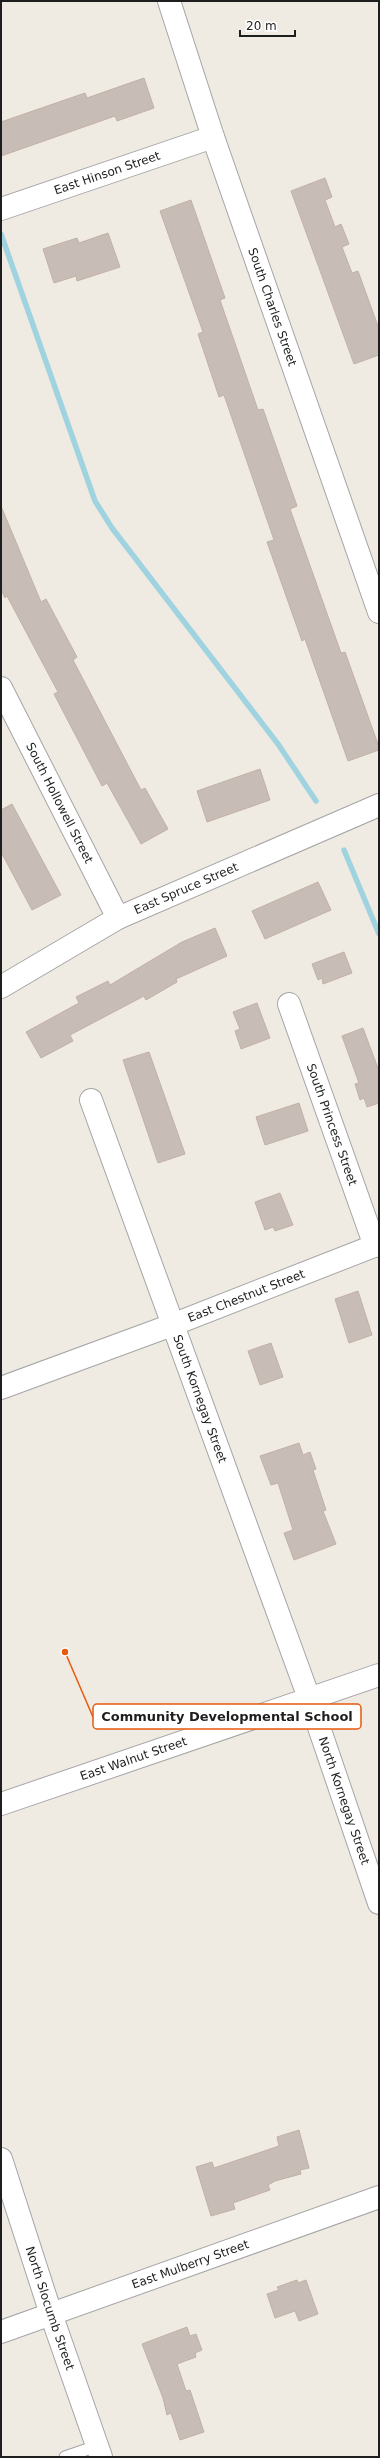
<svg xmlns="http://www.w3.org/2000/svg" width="380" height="2458" font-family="'DejaVu Sans',sans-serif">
<rect width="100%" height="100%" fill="#efebe3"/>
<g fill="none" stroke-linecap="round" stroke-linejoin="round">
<g stroke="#a0d3e0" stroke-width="5.5">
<path d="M 1,234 L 95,501 L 112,528 L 278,744 L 316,801"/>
<path d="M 344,850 L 379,934"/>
</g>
</g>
<g fill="#c7bdb6" stroke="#c2b1a4">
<path d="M 144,78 L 154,108 L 117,121 L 115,116 L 1,156 L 1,122 L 85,93 L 87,98 Z"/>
<path d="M 325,178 L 332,197 L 325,200 L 335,227 L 341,224 L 349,244 L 342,247 L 352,273 L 358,271 L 379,329 L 379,355 L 354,364 L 291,191 Z"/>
<path d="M 191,200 L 225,298 L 220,300 L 258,410 L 263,409 L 297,506 L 290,509 L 341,653 L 345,652 L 379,747 L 379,750 L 348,761 L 305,639 L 302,641 L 267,542 L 274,540 L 224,395 L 219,397 L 198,334 L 203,332 L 160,211 Z"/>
<path d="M 108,233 L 120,267 L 77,281 L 76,276 L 54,283 L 43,249 L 77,238 L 79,243 Z"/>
<path d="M 1,506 L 41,602 L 46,599 L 77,657 L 73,660 L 141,790 L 145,788 L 168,829 L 141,844 L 107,783 L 102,786 L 54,694 L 58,692 L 7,596 L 5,598 L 1,589 Z"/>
<path d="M 260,769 L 270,800 L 207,822 L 197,791 Z"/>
<path d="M 12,804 L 61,895 L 32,910 L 1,852 L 1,810 Z"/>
<path d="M 318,882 L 331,910 L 265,939 L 252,911 Z"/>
<path d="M 215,928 L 227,956 L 176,979 L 177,982 L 146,1000 L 144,996 L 70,1035 L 73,1041 L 41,1058 L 26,1032 L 79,1003 L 76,997 L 108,981 L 110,985 L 182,942 Z"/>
<path d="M 344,952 L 352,973 L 323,984 L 322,978 L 318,980 L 312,964 Z"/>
<path d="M 257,1003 L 270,1038 L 241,1049 L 235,1031 L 240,1029 L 233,1012 Z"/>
<path d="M 363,1028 L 379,1071 L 379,1103 L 367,1107 L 364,1098 L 360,1100 L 355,1084 L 359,1083 L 342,1036 Z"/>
<path d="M 149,1052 L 185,1154 L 158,1163 L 123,1060 Z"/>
<path d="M 299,1103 L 308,1131 L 265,1145 L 256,1117 Z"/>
<path d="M 280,1193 L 293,1225 L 275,1231 L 273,1227 L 265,1230 L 255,1202 Z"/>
<path d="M 358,1291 L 372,1335 L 349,1343 L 335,1299 Z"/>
<path d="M 271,1343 L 283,1377 L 260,1385 L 248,1351 Z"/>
<path d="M 299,1443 L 303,1455 L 310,1452 L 316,1469 L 313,1470 L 326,1510 L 323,1511 L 336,1544 L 294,1560 L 284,1533 L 293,1530 L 278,1483 L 271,1485 L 260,1456 Z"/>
<path d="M 299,2130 L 309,2168 L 300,2170 L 301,2174 L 275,2181 L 268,2185 L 270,2190 L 233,2203 L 235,2209 L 211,2216 L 196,2167 L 212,2162 L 214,2168 L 279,2146 L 277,2137 Z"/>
<path d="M 297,2280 L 298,2283 L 306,2280 L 318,2314 L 299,2321 L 295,2311 L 275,2318 L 267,2294 L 279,2290 L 277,2287 Z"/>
<path d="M 187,2327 L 190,2336 L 196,2334 L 202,2350 L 195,2353 L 196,2357 L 177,2364 L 186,2391 L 190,2390 L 204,2432 L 180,2440 L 171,2413 L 167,2415 L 163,2398 L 142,2344 Z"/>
</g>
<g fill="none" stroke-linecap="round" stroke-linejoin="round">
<defs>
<path id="service" d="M 65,2457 L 97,2446"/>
<g id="minor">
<path id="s1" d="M 169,1 L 213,137 L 379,612"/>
<path id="s2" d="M 1,209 L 213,137"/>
<path id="s3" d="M 1,688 L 118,918"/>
<path id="s4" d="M 1,987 L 118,918 L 379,805"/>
<path id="s5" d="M 289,1004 L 375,1246"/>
<path id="s6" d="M 91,1100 L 309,1698 L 379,1903"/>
<path id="s7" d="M 1,1388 L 172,1325 L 379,1244"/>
<path id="s8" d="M 1,2332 L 379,2197"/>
</g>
<g id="tertiary">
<path id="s9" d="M 1,1804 L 379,1675"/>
<path id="s10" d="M 1,2159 L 51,2314 L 101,2457"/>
</g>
</defs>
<use href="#service" stroke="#a5a5a5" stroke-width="13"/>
<use href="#minor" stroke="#a5a5a5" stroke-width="24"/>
<use href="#tertiary" stroke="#a5a5a5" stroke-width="24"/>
<use href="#service" stroke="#fff" stroke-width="11"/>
<use href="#minor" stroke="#fff" stroke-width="22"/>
<use href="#tertiary" stroke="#fff" stroke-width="22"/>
</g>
<g text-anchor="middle" stroke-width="3" stroke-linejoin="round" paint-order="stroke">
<g font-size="12" fill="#1e1e1e" stroke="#fff">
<text dy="4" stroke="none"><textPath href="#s2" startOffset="112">East Hinson Street</textPath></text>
<text dy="4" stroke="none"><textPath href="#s1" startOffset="323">South Charles Street</textPath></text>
<text dy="4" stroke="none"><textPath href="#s3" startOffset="129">South Hollowell Street</textPath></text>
<text dy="4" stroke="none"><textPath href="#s4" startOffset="210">East Spruce Street</textPath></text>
<text dy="4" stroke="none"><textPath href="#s5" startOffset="128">South Princess Street</textPath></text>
<text dy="4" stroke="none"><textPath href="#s7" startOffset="262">East Chestnut Street</textPath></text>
<text dy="4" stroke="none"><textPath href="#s6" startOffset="318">South Kornegay Street</textPath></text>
<text dy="4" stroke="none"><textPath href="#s9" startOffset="140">East Walnut Street</textPath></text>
<text dy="4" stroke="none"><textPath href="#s6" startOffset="745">North Kornegay Street</textPath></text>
<text dy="4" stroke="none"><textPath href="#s8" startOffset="201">East Mulberry Street</textPath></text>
<text dy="4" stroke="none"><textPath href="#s10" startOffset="157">North Slocumb Street</textPath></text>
</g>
</g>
<path fill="none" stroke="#e8590c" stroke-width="1.5" d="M65 1652L93 1717"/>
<circle fill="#e8590c" stroke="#fff" stroke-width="1.5" cx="65" cy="1652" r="4"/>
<rect fill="#fff" stroke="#e8590c" stroke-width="1.5" x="93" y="1704" width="268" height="25" rx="4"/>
<g font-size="13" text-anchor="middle" font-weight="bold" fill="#1e1e1e">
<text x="227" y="1721">Community Developmental School</text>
</g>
<rect width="380" height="2458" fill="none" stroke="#1e1e1e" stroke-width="4"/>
<path d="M240 30v6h55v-6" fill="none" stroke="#1e1e1e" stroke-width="2"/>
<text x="246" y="30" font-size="12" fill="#1e1e1e" stroke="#ffffff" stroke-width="3" paint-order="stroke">20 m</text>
</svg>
